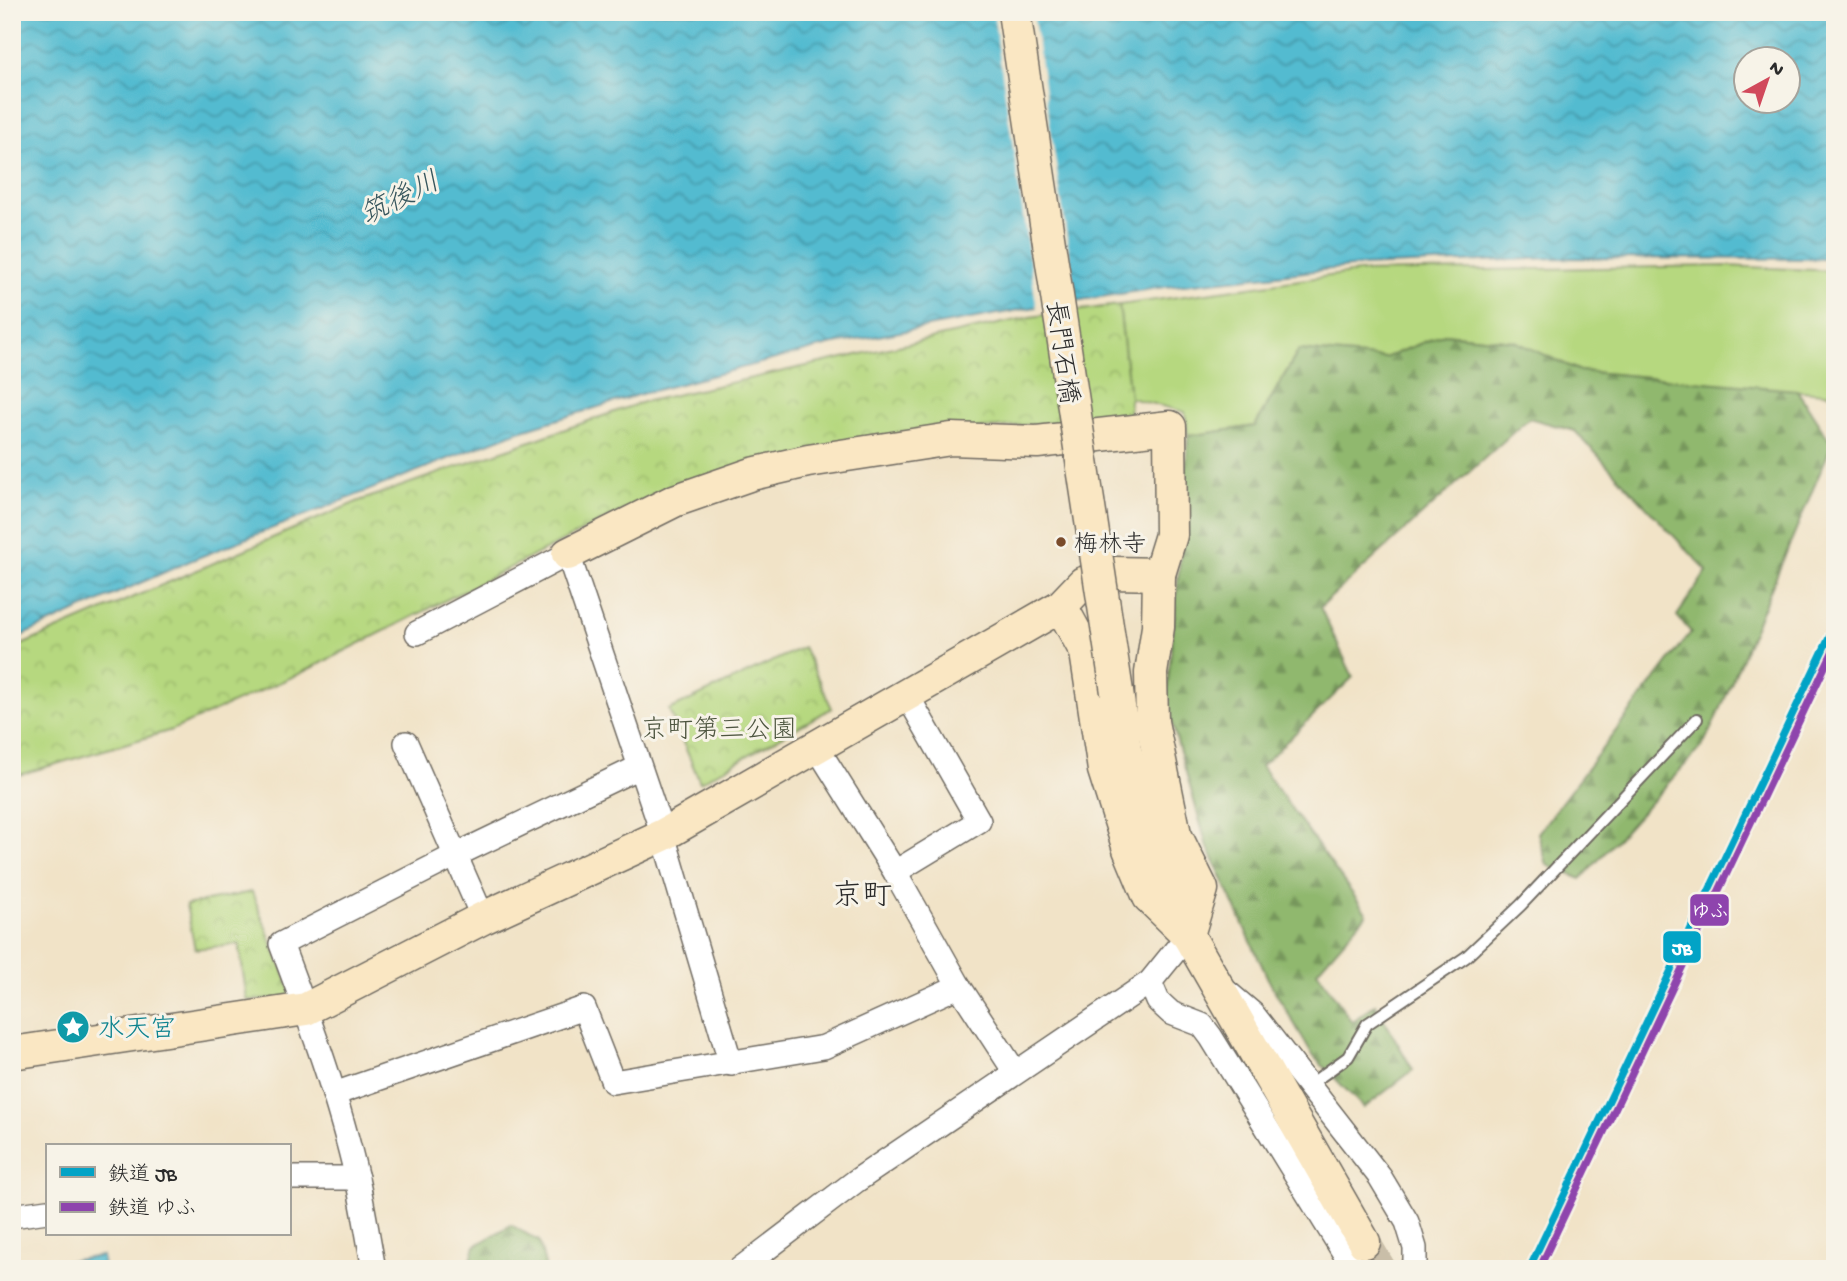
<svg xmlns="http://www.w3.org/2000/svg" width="1847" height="1281" font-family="'Gochi Hand','Klee One',sans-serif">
<defs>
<pattern id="forest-firs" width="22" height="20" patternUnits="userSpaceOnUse" patternTransform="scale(1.75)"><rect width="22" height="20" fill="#90b86e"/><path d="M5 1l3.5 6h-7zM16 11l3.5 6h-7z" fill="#76965b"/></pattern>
<pattern id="park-crowns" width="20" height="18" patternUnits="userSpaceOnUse" patternTransform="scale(1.75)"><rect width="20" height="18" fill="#b6d87f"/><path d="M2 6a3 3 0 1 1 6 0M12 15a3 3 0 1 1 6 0" fill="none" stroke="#9dba6e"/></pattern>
<pattern id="water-waves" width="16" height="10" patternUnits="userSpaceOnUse" patternTransform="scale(1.75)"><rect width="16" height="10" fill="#53bbd0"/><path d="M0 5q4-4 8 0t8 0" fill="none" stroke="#4598a9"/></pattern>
</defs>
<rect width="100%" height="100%" fill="#f7f3e8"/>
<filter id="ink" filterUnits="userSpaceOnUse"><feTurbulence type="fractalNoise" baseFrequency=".0143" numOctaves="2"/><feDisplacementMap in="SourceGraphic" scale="14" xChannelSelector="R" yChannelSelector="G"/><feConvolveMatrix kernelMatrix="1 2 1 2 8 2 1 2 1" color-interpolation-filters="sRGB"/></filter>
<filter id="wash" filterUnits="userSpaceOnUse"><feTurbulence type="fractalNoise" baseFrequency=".00686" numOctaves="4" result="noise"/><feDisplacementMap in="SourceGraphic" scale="28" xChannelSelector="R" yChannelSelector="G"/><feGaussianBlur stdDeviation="1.57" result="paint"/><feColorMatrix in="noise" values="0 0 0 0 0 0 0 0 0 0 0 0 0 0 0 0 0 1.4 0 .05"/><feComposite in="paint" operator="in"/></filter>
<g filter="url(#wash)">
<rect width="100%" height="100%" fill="#f1e3c7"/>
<path fill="#b6d87f" stroke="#708255" stroke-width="2" d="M 1725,266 L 1835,271 L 1835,394 L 1580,371 L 1514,341 L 1444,334 L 1385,358 L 1299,350 L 1255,426 L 1188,436 L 1185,412 L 1130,398 L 1119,305 L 1358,272 Z"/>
<g fill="url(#forest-firs)" stroke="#5e724c" stroke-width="2">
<path d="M 1444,334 L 1514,341 L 1580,371 L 1797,390 L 1832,444 L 1720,710 L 1703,745 L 1581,879 L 1547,865 L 1538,833 L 1691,632 L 1677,616 L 1707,571 L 1575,431 L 1529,418 L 1320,607 L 1353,677 L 1261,766 L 1367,914 L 1317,971 L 1352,1022 L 1375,1004 L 1413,1070 L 1364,1108 L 1314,1057 L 1269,981 L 1206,843 L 1166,702 L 1181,549 L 1188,436 L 1255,426 L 1299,350 L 1385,358 Z"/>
<path d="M 511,1225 L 539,1241 L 546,1269 L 468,1269 L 475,1246 Z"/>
</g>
<g fill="url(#park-crowns)" stroke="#708255" stroke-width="2">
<path d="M 1119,305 L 1130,398 L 1129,417 L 950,431 L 676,484 L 301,673 L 172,730 L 12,777 L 12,649 L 359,501 L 643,402 L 1030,317 Z"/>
<path d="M 803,647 L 832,708 L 700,782 L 669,710 Z"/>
<path d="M 252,892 L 294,999 L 247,1000 L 239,944 L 195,949 L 186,905 Z"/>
</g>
<g fill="url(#water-waves)" stroke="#3f737e" stroke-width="2" fill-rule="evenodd">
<path d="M 12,12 L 1835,12 L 1835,259 L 1557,258 L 1360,266 L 1164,287 L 1030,308 L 829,345 L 641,394 L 516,432 L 192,560 L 12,640 ZM 1745,60 L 1787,60 L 1787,102 L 1745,102 Z"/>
<path d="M 102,1256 L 103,1269 L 28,1269 L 28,1267 Z"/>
</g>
<path fill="#f1e3c7" d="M 993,12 L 1033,12 L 1077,304 L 1037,310 Z"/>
</g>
<g filter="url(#ink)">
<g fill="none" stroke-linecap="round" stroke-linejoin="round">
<path stroke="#c9bea8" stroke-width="32" stroke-dasharray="32 16" stroke-linecap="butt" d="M 1364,1242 L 1380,1269"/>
<defs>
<path id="lane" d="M 1309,1085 L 1348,1057 L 1367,1024 L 1466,957 L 1521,905 L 1697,719"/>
<g id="street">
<path d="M 417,633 L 568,554 L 663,835 L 731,1064"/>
<path d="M 406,743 L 483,918"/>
<path d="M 816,746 L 895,872 L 959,986 L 1015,1072"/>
<path d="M 895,872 L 979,821 L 907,695"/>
<path d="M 1150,982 L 1158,1001 L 1171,1013 L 1202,1025 L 1211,1037 L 1354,1269"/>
<path d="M 1227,992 L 1253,1014 L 1380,1177 L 1407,1222 L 1415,1248 L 1415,1263 L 1411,1269"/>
<path d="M 334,1094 L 584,1008 L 613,1082 L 824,1047 L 959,986"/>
<path d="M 289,1178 L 357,1178"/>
<path d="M 12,1216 L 47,1211"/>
<path d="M 374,1269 C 368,1239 364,1209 357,1179 C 339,1099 310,1021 281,944 L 456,855 L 639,767"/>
<path d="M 740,1269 L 856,1181 L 1150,982 L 1188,935"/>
</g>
<g id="secondary">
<path d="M 1061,606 L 1086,652 L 1104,770 L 1129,849 L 1149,897 L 1188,935 L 1202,889 L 1175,834 L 1152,722 L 1151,673 L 1158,627 L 1159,574"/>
<path d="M 1117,692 L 1125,750 L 1163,872 L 1188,935 L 1364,1242"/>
<path d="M 12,1053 L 306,1009 L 483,918 L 663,835 L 1061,606 L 1083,583 L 1115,573 L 1159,574 L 1171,535 L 1170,427 L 1037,442 L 951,439 L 808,461 L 752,474 L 674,501 L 568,554"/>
</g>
</defs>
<use href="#lane" stroke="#706b62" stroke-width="14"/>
<use href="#street" stroke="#706b62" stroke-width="26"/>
<use href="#secondary" stroke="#706b62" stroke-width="35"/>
<use href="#lane" stroke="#fff" stroke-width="10"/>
<use href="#street" stroke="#fff" stroke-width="23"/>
<use href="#secondary" stroke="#fae7c3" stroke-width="32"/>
<defs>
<path id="secondary-bridge" d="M 1014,12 L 1117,692"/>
</defs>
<use href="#secondary-bridge" stroke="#706b62" stroke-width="35" stroke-linecap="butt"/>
<use href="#secondary-bridge" stroke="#fae7c3" stroke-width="32"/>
<defs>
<path id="rail-1" d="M 1529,1269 L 1835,625"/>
<path id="rail-2" d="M 1539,1269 L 1835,646"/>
</defs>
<use href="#rail-1" stroke="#f7f3e8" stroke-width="12"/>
<use href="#rail-2" stroke="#f7f3e8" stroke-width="12"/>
<use href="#rail-1" stroke="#02a3c6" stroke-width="7"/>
<use href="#rail-2" stroke="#8e44ad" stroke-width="7"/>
</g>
</g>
<defs>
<symbol id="sight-disc" viewBox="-11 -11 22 22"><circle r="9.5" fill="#0f9aa8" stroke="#f7f3e8"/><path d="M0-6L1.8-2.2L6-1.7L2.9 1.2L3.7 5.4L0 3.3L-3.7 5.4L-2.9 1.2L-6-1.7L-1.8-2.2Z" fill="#fff"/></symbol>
</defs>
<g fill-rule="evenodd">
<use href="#sight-disc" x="54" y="1008" width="38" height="38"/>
</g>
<circle fill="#7a4b2a" stroke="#f7f3e8" stroke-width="2.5" cx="1061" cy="542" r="6"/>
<g text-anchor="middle" stroke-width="6" stroke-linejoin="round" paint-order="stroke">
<g font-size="24" fill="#2b2b2b" stroke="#f7f3e8" text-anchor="start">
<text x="1074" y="551">梅林寺</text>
</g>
<g font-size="26" fill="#2b2b2b" stroke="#f7f3e8">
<text transform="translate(1064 352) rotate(82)" y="9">長門石橋</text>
</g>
<g font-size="26" fill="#4e5640" stroke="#f7f3e8">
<text x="719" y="737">京町第三公園</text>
</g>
<g font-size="26" fill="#0d838f" stroke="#f7f3e8" text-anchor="start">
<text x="98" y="1036">水天宮</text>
</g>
<g font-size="28" font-style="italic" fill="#37565d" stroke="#f7f3e8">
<text transform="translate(399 196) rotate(-26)" y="10">筑後川</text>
</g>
<g font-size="30" fill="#2b2b2b" stroke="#f7f3e8">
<text x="862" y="904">京町</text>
</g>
</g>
<g stroke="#f7f3e8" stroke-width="2.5">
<rect x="1689" y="893" width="41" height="34" rx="7" fill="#8e44ad"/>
<rect x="1662" y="930" width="40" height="34" rx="7" fill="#02a3c6"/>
</g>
<g font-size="19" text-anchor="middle" font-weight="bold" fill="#fff">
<text x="1710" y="917">ゆふ</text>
<text x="1682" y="954">JB</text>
</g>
<rect width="1847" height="1281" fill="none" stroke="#f7f3e8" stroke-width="42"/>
<rect x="46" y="1144" width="245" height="91" fill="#f7f3e8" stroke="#a5a39c" stroke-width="2"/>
<rect x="60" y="1167" width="35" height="10" fill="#02a3c6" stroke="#a5a39c" stroke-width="2"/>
<text x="108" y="1180" font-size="21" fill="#2b2b2b">鉄道 JB</text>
<rect x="60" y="1202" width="35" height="10" fill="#8e44ad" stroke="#a5a39c" stroke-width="2"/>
<text x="108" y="1214" font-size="21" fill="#2b2b2b">鉄道 ゆふ</text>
<g transform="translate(1767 80) rotate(40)"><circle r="33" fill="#f7f3e8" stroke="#a5a39c" stroke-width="2"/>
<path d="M0-5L12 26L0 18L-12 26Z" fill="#d1495b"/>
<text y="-10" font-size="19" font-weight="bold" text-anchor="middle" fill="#2b2b2b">N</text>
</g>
</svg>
